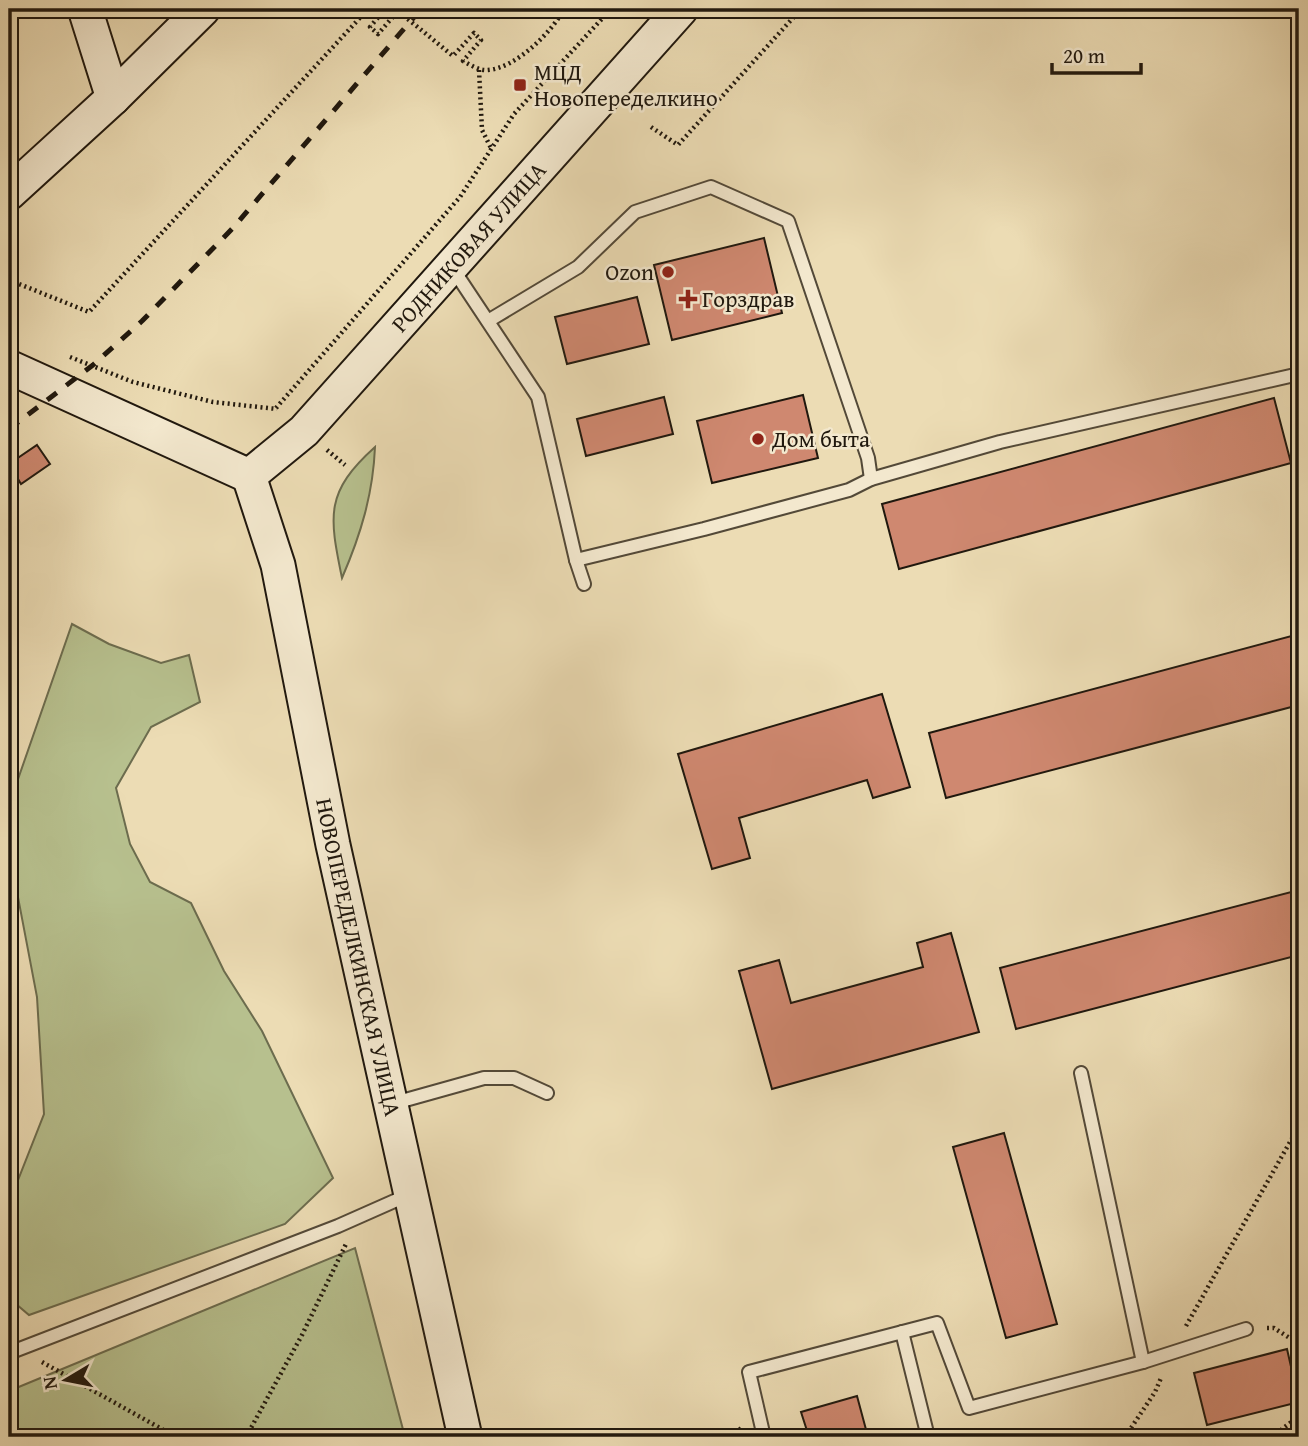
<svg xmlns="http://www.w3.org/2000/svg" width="1308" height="1446" font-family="'Gentium Book Plus',serif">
<rect width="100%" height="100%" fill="#ecdcb4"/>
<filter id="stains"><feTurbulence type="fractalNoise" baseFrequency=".00286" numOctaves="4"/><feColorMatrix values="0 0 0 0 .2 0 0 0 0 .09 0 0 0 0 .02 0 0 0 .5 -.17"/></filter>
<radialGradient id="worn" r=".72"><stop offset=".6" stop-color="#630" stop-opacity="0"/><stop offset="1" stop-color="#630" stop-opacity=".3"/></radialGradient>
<g fill="#b7c08e" stroke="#6c6c4e" stroke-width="2">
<path d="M 375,447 C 373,494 361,534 342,578 C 329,515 325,492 375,447 Z"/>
<path d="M 72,624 L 109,644 L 161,663 L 189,655 L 200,702 L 151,727 L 116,788 L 130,844 L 150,882 L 191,903 L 224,971 L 262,1031 L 333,1178 L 285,1224 L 29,1315 L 9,1298 L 9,1203 L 44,1114 L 37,997 L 9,850 L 9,805 Z"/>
<path d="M 355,1248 L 405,1437 L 9,1437 L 9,1391 Z"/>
</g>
<g fill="#cf8870" stroke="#20180e" stroke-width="2">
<path d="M 764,238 L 782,313 L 672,340 L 654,265 Z"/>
<path d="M 637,297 L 649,344 L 567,364 L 555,317 Z"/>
<path d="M 803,395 L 818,458 L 712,483 L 697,421 Z"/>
<path d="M 664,397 L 673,434 L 586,456 L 577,419 Z"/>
<path d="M 1274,398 L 1291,463 L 899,569 L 882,504 Z"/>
<path d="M 37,445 L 50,464 L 21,484 L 9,464 Z"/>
<path d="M 1299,634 L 1299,705 L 946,798 L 929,733 Z"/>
<path d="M 882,694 L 910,787 L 873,798 L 867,780 L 739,818 L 750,858 L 712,869 L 678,754 Z"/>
<path d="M 1299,890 L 1299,955 L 1016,1029 L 1000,968 Z"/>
<path d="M 951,933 L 979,1032 L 772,1089 L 739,971 L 779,960 L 791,1003 L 923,967 L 917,943 Z"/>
<path d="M 1004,1133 L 1057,1324 L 1006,1338 L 953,1147 Z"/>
<path d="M 1287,1349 L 1299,1402 L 1207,1425 L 1194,1373 Z"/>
<path d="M 857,1396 L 868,1437 L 809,1437 L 801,1412 Z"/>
</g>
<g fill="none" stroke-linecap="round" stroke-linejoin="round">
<defs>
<g id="lane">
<path d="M 453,269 L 538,397 L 576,560 L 584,584"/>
<path d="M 488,321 L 578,267 L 635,212 L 711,187 L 788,221 L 868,458 L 871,479"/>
<path d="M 576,560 L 704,529 L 849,490 L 871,479 L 1000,442 L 1299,374"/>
<path d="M 391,1104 L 484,1078 L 514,1078 L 547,1093"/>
<path d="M 902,1332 L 928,1437"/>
<path d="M 9,1353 L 338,1226 L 408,1195"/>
<path d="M 1143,1362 L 1246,1329"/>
<path d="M 764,1437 L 749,1372 L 937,1323 L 969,1408 L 1143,1362 L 1081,1073"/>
</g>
<g id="secondary">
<path d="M 85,9 L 113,98"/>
<path d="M 9,193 L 113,98 L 203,9"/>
<path d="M 9,367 L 249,476"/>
<path id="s1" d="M 249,476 L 278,565 L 333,845 L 465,1437"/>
<path id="s2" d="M 249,476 L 304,431 L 681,9"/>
</g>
</defs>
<use href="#lane" stroke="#534938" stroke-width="16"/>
<use href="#secondary" stroke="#20180e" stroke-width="37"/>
<g stroke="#20180e" stroke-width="4.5" stroke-dasharray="2 3.5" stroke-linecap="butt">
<path d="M 385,9 L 370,27 L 378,34 L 398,11 L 453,56 L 474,33 L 481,40 L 463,61 C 471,65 479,71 488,70 C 516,68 552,32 564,9"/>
<path d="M 479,70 L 482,130 L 491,148"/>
<path d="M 651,127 L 678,145 L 801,9"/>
<path d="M 9,280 L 89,312 L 368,9"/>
<path d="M 70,357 L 133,382 L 213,402 L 277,409"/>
<path d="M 276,408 L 460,197 L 514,114 L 611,9"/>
<path d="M 327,450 L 345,465"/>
<path d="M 1186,1326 L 1299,1126"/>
<path d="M 1267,1328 L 1274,1328 L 1299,1344"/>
<path d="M 42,1362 L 176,1437"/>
<path d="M 246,1437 L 302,1335 L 346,1244"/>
<path d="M 732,1437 L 741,1428"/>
<path d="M 1125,1437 L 1155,1392 L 1161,1378"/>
<path d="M 1272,1437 L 1299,1416"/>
</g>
<use href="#lane" stroke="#f3e8ce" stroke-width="12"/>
<use href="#secondary" stroke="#f3e8ce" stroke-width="33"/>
<path stroke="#20180e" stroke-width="5" stroke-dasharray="12 12" stroke-linecap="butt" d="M 9,429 L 93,365 L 142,321 L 232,229 L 421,9"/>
</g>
<g fill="#8f2418" stroke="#f3e8ce" stroke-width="2.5">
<rect x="513" y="78" width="14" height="14" rx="3.5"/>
<circle cx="668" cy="272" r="7"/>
<path d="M684.5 288.5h7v7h7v7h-7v7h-7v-7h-7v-7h7z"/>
<circle cx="758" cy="439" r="7"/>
</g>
<g text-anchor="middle" stroke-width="5" stroke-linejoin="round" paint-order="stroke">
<g font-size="23" fill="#20180e" stroke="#f3e8ce" text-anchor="start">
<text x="534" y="80">МЦД<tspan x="534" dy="26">Новопеределкино</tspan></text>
<text x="654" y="280" text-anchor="end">Ozon</text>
<text x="702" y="307">Горздрав</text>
<text x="772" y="447">Дом быта</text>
</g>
<g font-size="23" fill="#20180e" stroke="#f3e8ce">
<text dy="8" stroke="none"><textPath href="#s2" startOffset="318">РОДНИКОВАЯ УЛИЦА</textPath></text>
<text dy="8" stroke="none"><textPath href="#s1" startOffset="494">НОВОПЕРЕДЕЛКИНСКАЯ УЛИЦА</textPath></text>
</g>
</g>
<rect width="1308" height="1446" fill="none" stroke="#ecdcb4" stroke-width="35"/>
<rect x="10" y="10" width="1287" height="1425" fill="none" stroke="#20180e" stroke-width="3.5"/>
<rect x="18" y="18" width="1273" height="1411" fill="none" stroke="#20180e" stroke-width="2"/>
<g transform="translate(66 1380) rotate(260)" stroke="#f3e8ce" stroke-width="5" paint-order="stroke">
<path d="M0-5L12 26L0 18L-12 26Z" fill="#20180e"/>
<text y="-10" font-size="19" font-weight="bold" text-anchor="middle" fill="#20180e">N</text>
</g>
<path d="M1052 63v10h89v-10" fill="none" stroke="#20180e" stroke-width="3.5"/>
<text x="1063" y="63" font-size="21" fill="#20180e" stroke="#f3e8ce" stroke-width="5" paint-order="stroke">20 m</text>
<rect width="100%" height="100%" filter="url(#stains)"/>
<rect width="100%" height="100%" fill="url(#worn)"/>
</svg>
